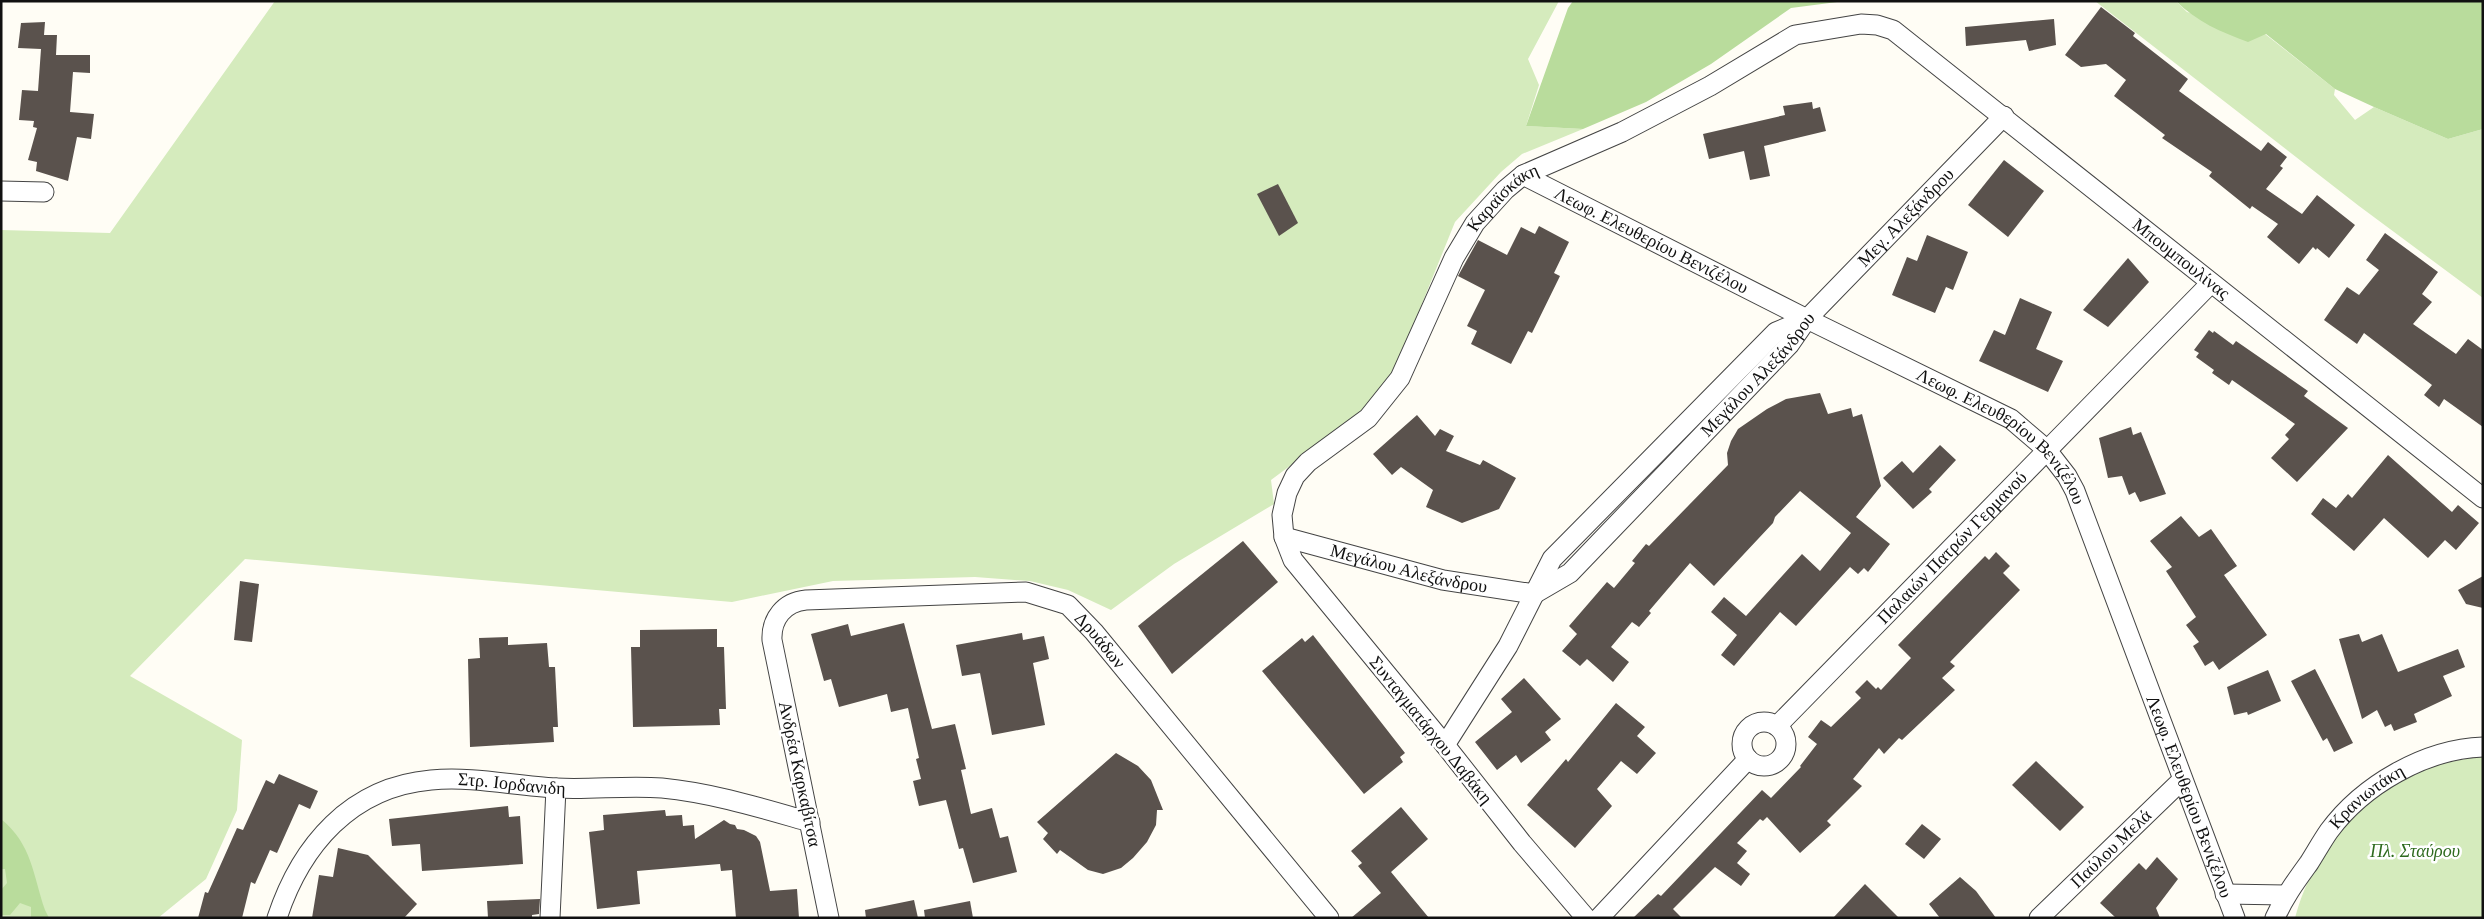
<svg xmlns="http://www.w3.org/2000/svg" width="2484" height="919" font-family="'Times New Roman',serif">
<rect width="100%" height="100%" fill="#fffdf5"/>
<g fill="#d5ebbd">
<path d="M 275,1 L 1559,1 L 1528,59 L 1539,85 L 1526,126 L 1583,129 L 1522,154 L 1501,172 L 1455,222 L 1392,378 L 1362,412 L 1271,480 L 1274,504 L 1174,564 L 1111,610 L 1068,590 L 1030,581 L 975,577 L 833,581 L 732,602 L 245,559 L 130,676 L 242,740 L 237,810 L 206,879 L 158,918 L 1,918 L 1,230 L 110,233 Z"/>
<path d="M 2095,1 L 2176,1 L 2187,12 L 2265,34 L 2335,89 L 2334,95 L 2355,120 L 2374,107 L 2448,139 L 2483,129 L 2483,298 L 2359,206 Z"/>
<path d="M 2483,756 L 2483,918 L 2295,918 C 2314,845 2370,782 2445,763 C 2457,760 2470,758 2483,756 Z"/>
</g>
<g fill="#b9dc9c">
<path d="M 1573,1 L 1845,1 L 1791,8 L 1711,64 L 1646,102 L 1583,129 L 1526,126 L 1568,8 Z"/>
<path d="M 2176,1 L 2483,1 L 2483,129 L 2448,139 L 2374,107 L 2335,89 L 2266,34 L 2248,42 C 2221,32 2197,22 2176,1 Z"/>
<path d="M 1,819 C 32,844 33,875 45,910 L 49,918 L 31,918 L 31,907 L 20,903 L 10,915 L 1,915 L 1,890 L 7,883 L 5,869 L 1,869 Z"/>
</g>
<g fill="#5a524d">
<path d="M 2101,7 L 2135,33 L 2133,36 L 2188,79 L 2179,91 L 2261,151 L 2268,142 L 2287,157 L 2280,166 L 2283,168 L 2266,189 L 2302,214 L 2317,195 L 2355,225 L 2329,258 L 2317,248 L 2316,250 L 2313,247 L 2299,264 L 2267,237 L 2278,224 L 2252,206 L 2250,209 L 2209,176 L 2212,172 L 2162,138 L 2165,135 L 2114,96 L 2126,80 L 2106,64 L 2081,67 L 2065,55 Z"/>
<path d="M 2054,19 L 2056,45 L 2029,51 L 2026,40 L 1966,46 L 1965,27 Z"/>
<path d="M 45,22 L 44,35 L 57,35 L 56,55 L 90,55 L 90,73 L 73,72 L 70,112 L 94,114 L 91,139 L 77,137 L 68,181 L 36,171 L 37,162 L 28,160 L 37,128 L 33,127 L 34,121 L 19,120 L 22,90 L 38,91 L 41,49 L 18,48 L 21,23 Z"/>
<path d="M 1812,102 L 1813,109 L 1820,107 L 1826,131 L 1764,146 L 1770,176 L 1750,180 L 1744,151 L 1709,159 L 1703,134 L 1785,115 L 1783,106 Z"/>
<path d="M 2004,160 L 2044,191 L 2008,237 L 1968,205 Z"/>
<path d="M 1278,184 L 1298,223 L 1279,236 L 1257,194 Z"/>
<path d="M 1539,226 L 1569,242 L 1554,273 L 1560,276 L 1532,333 L 1528,331 L 1511,364 L 1471,344 L 1477,331 L 1467,326 L 1485,290 L 1458,276 L 1478,240 L 1507,255 L 1521,227 L 1535,234 Z"/>
<path d="M 2385,233 L 2438,272 L 2422,294 L 2432,302 L 2413,324 L 2456,354 L 2468,339 L 2483,350 L 2483,427 L 2444,399 L 2439,407 L 2424,395 L 2432,385 L 2364,333 L 2357,344 L 2324,320 L 2347,287 L 2359,295 L 2379,270 L 2366,260 Z"/>
<path d="M 1927,235 L 1968,252 L 1953,290 L 1946,287 L 1935,313 L 1892,295 L 1907,257 L 1917,261 Z"/>
<path d="M 2128,258 L 2149,282 L 2108,327 L 2083,310 Z"/>
<path d="M 2020,298 L 2052,312 L 2036,349 L 2063,361 L 2048,392 L 1979,361 L 1994,330 L 2005,335 Z"/>
<path d="M 2209,330 L 2213,333 L 2214,331 L 2233,345 L 2236,341 L 2308,391 L 2304,396 L 2348,428 L 2297,482 L 2271,458 L 2289,439 L 2285,435 L 2295,424 L 2232,380 L 2229,385 L 2212,373 L 2214,370 L 2196,357 L 2199,353 L 2194,350 Z"/>
<path d="M 1820,393 L 1828,414 L 1851,408 L 1853,417 L 1862,414 L 1881,486 L 1856,517 L 1890,544 L 1868,572 L 1864,568 L 1858,574 L 1850,567 L 1796,626 L 1780,612 L 1734,666 L 1721,655 L 1737,635 L 1711,612 L 1724,597 L 1746,616 L 1802,554 L 1820,571 L 1851,533 L 1800,491 L 1775,517 L 1773,523 L 1714,586 L 1690,563 L 1649,611 L 1651,613 L 1639,627 L 1632,622 L 1611,647 L 1629,662 L 1613,682 L 1587,659 L 1580,666 L 1562,651 L 1577,634 L 1569,626 L 1607,582 L 1614,588 L 1635,563 L 1632,561 L 1646,544 L 1649,546 L 1728,465 L 1727,453 L 1731,441 L 1738,429 L 1767,409 L 1786,399 Z"/>
<path d="M 1417,415 L 1435,436 L 1440,429 L 1454,436 L 1446,451 L 1480,465 L 1483,460 L 1516,478 L 1499,509 L 1462,523 L 1426,507 L 1433,490 L 1401,467 L 1392,475 L 1373,454 Z"/>
<path d="M 2131,427 L 2133,435 L 2141,432 L 2166,494 L 2140,502 L 2135,492 L 2129,495 L 2122,476 L 2108,478 L 2099,438 Z"/>
<path d="M 1940,445 L 1956,460 L 1929,489 L 1932,492 L 1913,509 L 1883,478 L 1902,461 L 1913,473 Z"/>
<path d="M 2388,455 L 2452,512 L 2458,505 L 2479,523 L 2456,550 L 2445,540 L 2428,558 L 2384,518 L 2354,551 L 2311,514 L 2323,498 L 2336,508 L 2348,494 L 2352,498 Z"/>
<path d="M 2181,516 L 2199,537 L 2211,529 L 2237,566 L 2224,575 L 2267,635 L 2219,670 L 2213,661 L 2205,666 L 2193,646 L 2199,642 L 2186,625 L 2196,617 L 2166,571 L 2172,567 L 2150,541 Z"/>
<path d="M 1243,541 L 1278,582 L 1172,674 L 1138,626 Z"/>
<path d="M 1996,552 L 2010,566 L 2003,573 L 2020,590 L 1950,662 L 1955,666 L 1942,678 L 1955,690 L 1902,740 L 1899,738 L 1884,754 L 1879,748 L 1853,779 L 1862,786 L 1827,821 L 1831,825 L 1800,853 L 1767,817 L 1763,821 L 1760,819 L 1737,843 L 1747,851 L 1737,863 L 1750,874 L 1741,886 L 1715,867 L 1673,909 L 1682,918 L 1633,918 L 1658,894 L 1661,896 L 1762,790 L 1771,798 L 1801,767 L 1800,766 L 1817,744 L 1808,737 L 1821,720 L 1831,727 L 1861,698 L 1855,692 L 1867,680 L 1876,689 L 1878,687 L 1881,690 L 1911,658 L 1898,645 L 1985,556 L 1989,560 Z"/>
<path d="M 2483,576 L 2483,608 L 2466,604 L 2458,590 Z"/>
<path d="M 240,581 L 259,584 L 252,642 L 234,640 Z"/>
<path d="M 904,623 L 932,729 L 955,724 L 966,769 L 961,770 L 971,814 L 992,808 L 1000,838 L 1008,836 L 1017,872 L 973,883 L 963,848 L 959,849 L 946,800 L 919,806 L 913,781 L 921,779 L 916,759 L 919,758 L 908,708 L 891,712 L 887,694 L 839,707 L 831,679 L 824,681 L 811,634 L 848,624 L 851,636 Z"/>
<path d="M 717,629 L 717,647 L 724,647 L 726,709 L 719,709 L 720,725 L 633,727 L 631,647 L 640,647 L 640,630 Z"/>
<path d="M 1022,633 L 1023,640 L 1044,636 L 1049,659 L 1033,663 L 1045,725 L 992,735 L 980,673 L 962,676 L 956,645 Z"/>
<path d="M 2359,634 L 2362,642 L 2382,634 L 2398,672 L 2458,649 L 2465,667 L 2443,676 L 2452,696 L 2414,714 L 2417,722 L 2394,731 L 2391,724 L 2385,727 L 2377,710 L 2362,719 L 2339,639 Z"/>
<path d="M 1313,635 L 1405,753 L 1400,757 L 1403,762 L 1364,794 L 1262,671 L 1302,638 L 1305,642 Z"/>
<path d="M 508,637 L 508,645 L 547,643 L 549,667 L 555,667 L 558,727 L 553,727 L 554,742 L 470,747 L 468,659 L 480,658 L 479,638 Z"/>
<path d="M 2315,669 L 2353,743 L 2334,752 L 2327,738 L 2323,741 L 2291,681 Z"/>
<path d="M 2268,670 L 2281,701 L 2248,715 L 2247,712 L 2234,715 L 2227,687 Z"/>
<path d="M 1524,678 L 1561,719 L 1545,732 L 1551,740 L 1521,763 L 1516,755 L 1497,770 L 1475,742 L 1512,712 L 1501,699 Z"/>
<path d="M 1616,703 L 1645,727 L 1637,736 L 1656,753 L 1637,774 L 1621,761 L 1597,789 L 1612,806 L 1575,848 L 1527,805 L 1566,759 L 1568,762 Z"/>
<path d="M 1116,753 L 1138,766 L 1151,780 L 1163,810 L 1157,810 L 1156,825 L 1147,842 L 1133,858 L 1121,868 L 1103,874 L 1088,870 L 1060,850 L 1057,854 L 1043,839 L 1048,833 L 1037,822 Z"/>
<path d="M 2036,761 L 2084,807 L 2060,831 L 2012,785 Z"/>
<path d="M 279,774 L 318,791 L 310,809 L 299,804 L 277,853 L 270,850 L 255,884 L 251,882 L 242,918 L 198,918 L 205,892 L 208,893 L 237,828 L 243,830 L 266,780 L 274,784 Z"/>
<path d="M 508,806 L 509,817 L 520,816 L 523,864 L 422,871 L 420,844 L 392,846 L 389,819 Z"/>
<path d="M 1401,807 L 1428,839 L 1391,872 L 1429,918 L 1351,918 L 1381,893 L 1358,866 L 1362,863 L 1351,851 Z"/>
<path d="M 665,810 L 666,816 L 682,815 L 683,826 L 694,825 L 695,839 L 724,820 L 730,824 L 735,825 L 737,829 L 744,830 L 756,836 L 760,842 L 770,891 L 797,889 L 799,918 L 736,918 L 732,870 L 721,871 L 720,864 L 637,871 L 640,904 L 597,909 L 589,832 L 604,830 L 603,815 Z"/>
<path d="M 1922,824 L 1941,839 L 1924,859 L 1905,844 Z"/>
<path d="M 338,848 L 368,855 L 417,904 L 404,918 L 312,918 L 319,875 L 333,877 Z"/>
<path d="M 2157,857 L 2178,879 L 2156,908 L 2160,918 L 2116,918 L 2100,903 L 2139,863 L 2146,870 Z"/>
<path d="M 1960,877 L 1976,891 L 1996,918 L 1940,918 L 1929,904 Z"/>
<path d="M 1865,884 L 1899,918 L 1833,918 Z"/>
<path d="M 540,899 L 539,914 L 532,915 L 532,918 L 488,918 L 487,901 Z"/>
<path d="M 914,900 L 918,918 L 866,918 L 865,910 Z"/>
<path d="M 970,901 L 973,918 L 925,918 L 924,910 Z"/>
</g>
<g fill="none" stroke-linecap="round" stroke-linejoin="round">
<defs>
<g id="street">
<path id="s1" d="M 1523,175 L 1807,319 L 2011,419 L 2046,449 L 2067,476 L 2075,491 L 2235,918"/>
<path d="M 1,191 L 44,192"/>
<path id="s2" d="M 1284,537 L 1443,580 L 1534,594 L 1570,573 L 1789,345 L 1807,319 L 2004,116"/>
<circle cx="1764" cy="744" r="22"/>
<path id="s3" d="M 1777,726 L 2210,284"/>
<path d="M 1445,745 L 1508,646 L 1552,559 L 1776,332 L 1807,319"/>
<path d="M 2225,894 L 2285,895"/>
<path id="s4" d="M 277,918 C 301,845 351,787 431,780 C 473,776 515,786 556,788 C 591,790 627,785 662,788 C 713,793 761,808 810,822"/>
<path d="M 550,918 L 556,788"/>
<path id="s5" d="M 829,918 L 772,640 C 771,619 784,602 806,600 L 1026,592 L 1068,605 L 1094,632 L 1329,918"/>
<path id="s6" d="M 1586,918 L 1522,843 L 1445,745 L 1293,560 L 1284,537 L 1282,515 L 1287,493 L 1295,476 L 1308,462 L 1368,418 L 1400,378 L 1454,258 L 1475,223 L 1505,190 L 1523,175 L 1622,132 L 1710,86 L 1795,35 L 1861,24 L 1877,25 L 1893,30 L 2483,498"/>
<path d="M 1599,918 L 1748,759"/>
<path id="s7" d="M 2039,918 L 2182,780"/>
<path id="s8" d="M 2275,918 C 2284,897 2296,881 2309,863 C 2316,852 2322,841 2329,831 C 2363,785 2425,749 2483,747"/>
</g>
</defs>
<use href="#street" stroke="#444" stroke-width="21"/>
<use href="#street" stroke="#fff" stroke-width="19"/>
</g>
<g text-anchor="middle" stroke-width="5" stroke-linejoin="round" paint-order="stroke">
<g font-size="18" fill="#111" stroke="#fff">
<text dy="6" stroke="none"><textPath href="#s6" startOffset="906">Καραϊσκάκη</textPath></text>
<text dy="6" stroke="none"><textPath href="#s2" startOffset="788">Μεγ. Αλεξάνδρου</textPath></text>
<text dy="6" stroke="none"><textPath href="#s1" startOffset="144">Λεωφ. Ελευθερίου Βενιζέλου</textPath></text>
<text dy="6" stroke="none"><textPath href="#s6" startOffset="1710">Μπουμπουλίνας</textPath></text>
<text dy="6" stroke="none"><textPath href="#s2" startOffset="572">Μεγάλου Αλεξάνδρου</textPath></text>
<text dy="6" stroke="none"><textPath href="#s1" startOffset="549">Λεωφ. Ελευθερίου Βενιζέλου</textPath></text>
<text dy="6" stroke="none"><textPath href="#s3" startOffset="250">Παλαιών Πατρών Γερμανού</textPath></text>
<text dy="6" stroke="none"><textPath href="#s2" startOffset="129">Μεγάλου Αλεξάνδρου</textPath></text>
<text dy="6" stroke="none"><textPath href="#s5" startOffset="654">Δρυάδων</textPath></text>
<text transform="translate(1431 730) rotate(51)" y="6">Συνταγματάρχου Δαβάκη</text>
<text transform="translate(800 774) rotate(78)" y="6">Ανδρέα Καρκαβίτσα</text>
<text dy="6" stroke="none"><textPath href="#s4" startOffset="301">Στρ. Ιορδανιδη</textPath></text>
<text dy="6" stroke="none"><textPath href="#s1" startOffset="969">Λεωφ. Ελευθερίου Βενιζέλου</textPath></text>
<text dy="6" stroke="none"><textPath href="#s8" startOffset="154">Κρανιωτάκη</textPath></text>
<text dy="6" stroke="none"><textPath href="#s7" startOffset="100">Παύλου Μελά</textPath></text>
</g>
<g font-size="18" font-style="italic" fill="#2f6b1f" stroke="#fff">
<text x="2415" y="857">Πλ. Σταύρου</text>
</g>
</g>
<rect width="2484" height="919" fill="none" stroke="#111111" stroke-width="5"/>
</svg>
